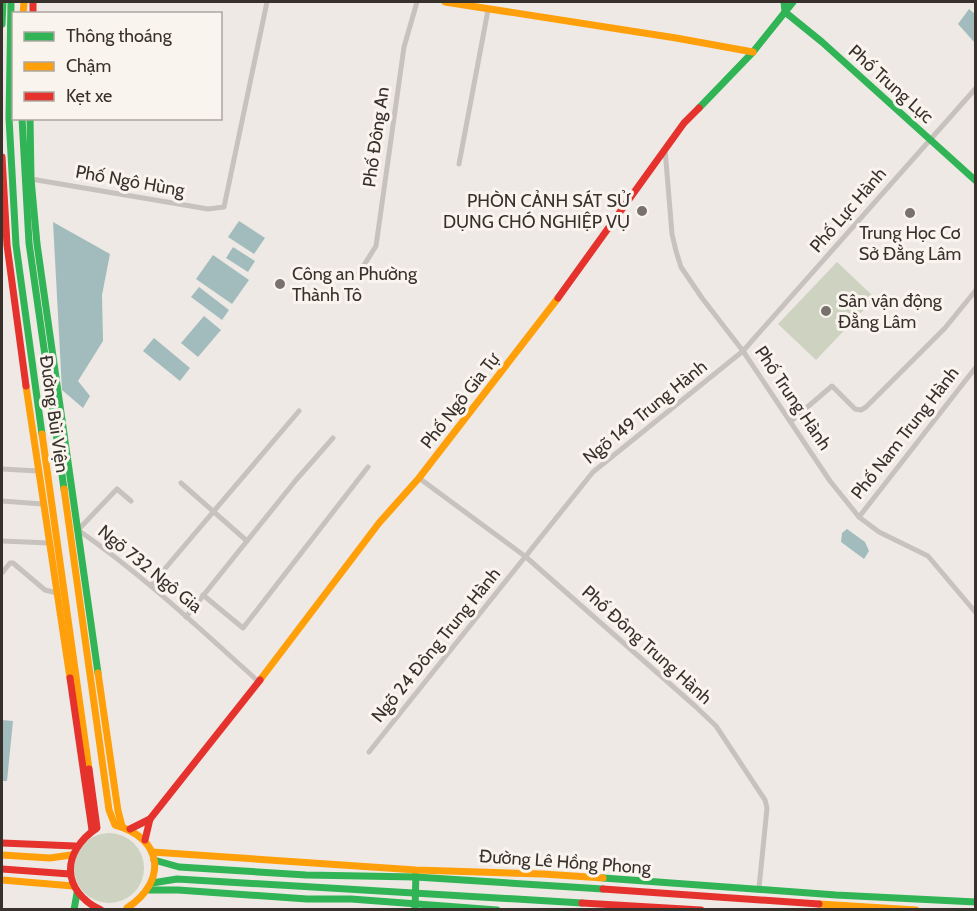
<svg xmlns="http://www.w3.org/2000/svg" width="977" height="911" font-family="Cabin,sans-serif">
<rect width="100%" height="100%" fill="#eee9e4"/>
<g fill="#ced2c0">
<path d="M 837,262 L 875,298 L 816,360 L 778,324 Z"/>
<circle cx="109" cy="868" r="35"/>
</g>
<g fill="#a2bcbd">
<path d="M 969,9 L 975,14 L 975,43 L 958,24 Z"/>
<path d="M 239,221 L 265,238 L 254,254 L 228,237 Z"/>
<path d="M 53,222 L 110,254 L 102,295 L 103,341 L 78,381 L 90,396 L 83,408 L 62,390 Z"/>
<path d="M 233,247 L 255,261 L 248,272 L 226,258 Z"/>
<path d="M 213,255 L 249,280 L 232,304 L 196,279 Z"/>
<path d="M 199,287 L 229,310 L 222,320 L 191,297 Z"/>
<path d="M 204,316 L 221,330 L 198,357 L 181,343 Z"/>
<path d="M 154,338 L 190,368 L 180,381 L 143,351 Z"/>
<path d="M 847,529 L 865,542 L 869,551 L 864,559 L 841,542 L 842,533 Z"/>
<path d="M 2,720 L 13,721 L 7,781 L 2,781 Z"/>
</g>
<g fill="none" stroke-linecap="round" stroke-linejoin="round">
<g stroke="#c7c2bd" stroke-width="5">
<path d="M 665,149 L 672,234 L 676,251 L 681,267 L 702,298 L 743,351 L 830,481 L 859,517 L 879,532 L 928,556 L 976,613"/>
<path d="M 459,164 L 488,10"/>
<path d="M 31,179 L 208,209 L 224,207 L 267,2"/>
<path d="M 359,273 L 376,246 L 404,47 L 417,2"/>
<path d="M 791,421 L 832,386 L 855,409 L 861,410 L 866,407 L 945,328 L 976,290"/>
<path d="M 2,469 L 38,471"/>
<path d="M 419,478 L 526,557 L 695,706 L 716,726 L 765,800 L 767,808 L 759,888"/>
<path d="M 181,483 L 247,541"/>
<path d="M 2,501 L 42,504"/>
<path d="M 131,501 L 117,489 L 78,530 C 143,575 200,629 259,682"/>
<path d="M 859,517 L 976,367"/>
<path d="M 2,541 L 49,543"/>
<path d="M 2,573 L 10,563 L 13,563 L 45,590 L 57,593"/>
<path d="M 151,585 L 299,411"/>
<path d="M 203,595 L 243,628 L 368,467"/>
<path d="M 186,617 L 296,480 L 333,438"/>
<path d="M 369,752 L 593,472 L 743,351 L 976,88"/>
</g>
<g stroke="#30b455" stroke-width="7">
<path d="M 11,2 L 9,118 L 16,245 L 42,434"/>
<path d="M 784,2 L 785,12 L 822,42 L 976,181"/>
<path d="M 2,24 L 3,2"/>
<path d="M 699,108 L 753,52 L 793,2"/>
<path d="M 22,118 L 29,243 L 64,489"/>
<path d="M 30,118 L 31,179 L 37,244 L 98,673"/>
<path d="M 154,860 L 179,867 L 306,875 L 416,877 L 603,889"/>
<path d="M 603,878 L 836,895 L 976,902"/>
<path d="M 152,883 L 177,879 L 582,903"/>
<path d="M 149,890 L 178,890 L 307,899 L 351,899 L 497,910"/>
<path d="M 74,910 L 77,893"/>
<path d="M 415,910 L 416,872"/>
</g>
<g stroke="#ff9f0a" stroke-width="7">
<path d="M 445,2 L 676,38 L 753,52"/>
<path d="M 23,14 L 24,2"/>
<path d="M 26,386 L 70,678"/>
<path d="M 42,434 L 89,769"/>
<path d="M 64,489 L 109,810 L 115,825 C 163,838 168,881 127,908"/>
<path d="M 98,673 L 118,811 L 122,826"/>
<path d="M 260,680 L 379,523 L 419,478 L 558,298"/>
<path d="M 152,852 L 416,870 L 543,874 L 603,878"/>
<path d="M 2,855 L 50,858 L 71,855"/>
<path d="M 2,880 L 73,886"/>
<path d="M 819,904 L 916,910"/>
</g>
<g stroke="#e5322d" stroke-width="7">
<path d="M 33,2 L 33,14"/>
<path d="M 2,157 L 7,245 L 26,386"/>
<path d="M 558,298 L 684,123 L 699,108"/>
<path d="M 70,678 L 92,830"/>
<path d="M 89,769 L 97,828 C 61,852 61,891 101,910"/>
<path d="M 130,829 L 150,819"/>
<path d="M 145,840 L 150,819 L 260,680"/>
<path d="M 2,843 L 75,846"/>
<path d="M 2,869 L 70,874"/>
<path d="M 603,889 L 819,904"/>
<path d="M 582,903 L 701,910"/>
</g>
</g>
<g fill="#78716c" stroke="#f9f4ed" stroke-width="2">
<circle cx="642" cy="211" r="6"/>
<circle cx="910" cy="213" r="6"/>
<circle cx="280" cy="284" r="6"/>
<circle cx="826" cy="311" r="6"/>
</g>
<g text-anchor="middle" stroke-width="6" stroke-linejoin="round" paint-order="stroke">
<g font-size="18" fill="#38302b" stroke="#f9f4ed">
<text transform="translate(891 84) rotate(42)" y="6">Phố Trung Lực</text>
<text transform="translate(376 137) rotate(-82)" y="6">Phố Đông An</text>
<text transform="translate(130 181) rotate(10)" y="6">Phố Ngô Hùng</text>
<text transform="translate(848 210) rotate(-49)" y="6">Phố Lực Hành</text>
<text transform="translate(793 398) rotate(56)" y="6">Phố Trung Hành</text>
<text transform="translate(460 401) rotate(-52)" y="6">Phố Ngô Gia Tự</text>
<text transform="translate(645 412) rotate(-39)" y="6">Ngõ 149 Trung Hành</text>
<text transform="translate(54 414) rotate(82)" y="6">Đường Bùi Viện</text>
<text transform="translate(905 433) rotate(-52)" y="6">Phố Nam Trung Hành</text>
<text transform="translate(150 569) rotate(39)" y="6">Ngõ 732 Ngô Gia</text>
<text transform="translate(436 645) rotate(-51)" y="6">Ngõ 24 Đông Trung Hành</text>
<text transform="translate(647 645) rotate(42)" y="6">Phố Đông Trung Hành</text>
<text transform="translate(565 862) rotate(4)" y="6">Đường Lê Hồng Phong</text>
</g>
<g font-size="18" fill="#38302b" stroke="#f9f4ed" text-anchor="start">
<text x="630" y="207" text-anchor="end">PHÒN CẢNH SÁT SỬ<tspan x="630" dy="21">DỤNG CHÓ NGHIỆP VỤ</tspan></text>
<text x="910" y="239" text-anchor="middle">Trung Học Cơ<tspan x="910" dy="21">Sở Đằng Lâm</tspan></text>
<text x="292" y="280">Công an Phường<tspan x="292" dy="21">Thành Tô</tspan></text>
<text x="838" y="307">Sân vận động<tspan x="838" dy="21">Đằng Lâm</tspan></text>
</g>
</g>
<rect width="977" height="911" fill="none" stroke="#38302b" stroke-width="6"/>
<rect x="12" y="12" width="210" height="108" fill="#f9f4ed" stroke="#aca69f" stroke-width="1.5"/>
<rect x="24" y="32" width="30" height="9" fill="#30b455" stroke="#aca69f" stroke-width="1.5"/>
<text x="66" y="42" font-size="18" fill="#38302b">Thông thoáng</text>
<rect x="24" y="62" width="30" height="9" fill="#ff9f0a" stroke="#aca69f" stroke-width="1.5"/>
<text x="66" y="72" font-size="18" fill="#38302b">Chậm</text>
<rect x="24" y="92" width="30" height="9" fill="#e5322d" stroke="#aca69f" stroke-width="1.5"/>
<text x="66" y="102" font-size="18" fill="#38302b">Kẹt xe</text>
</svg>
